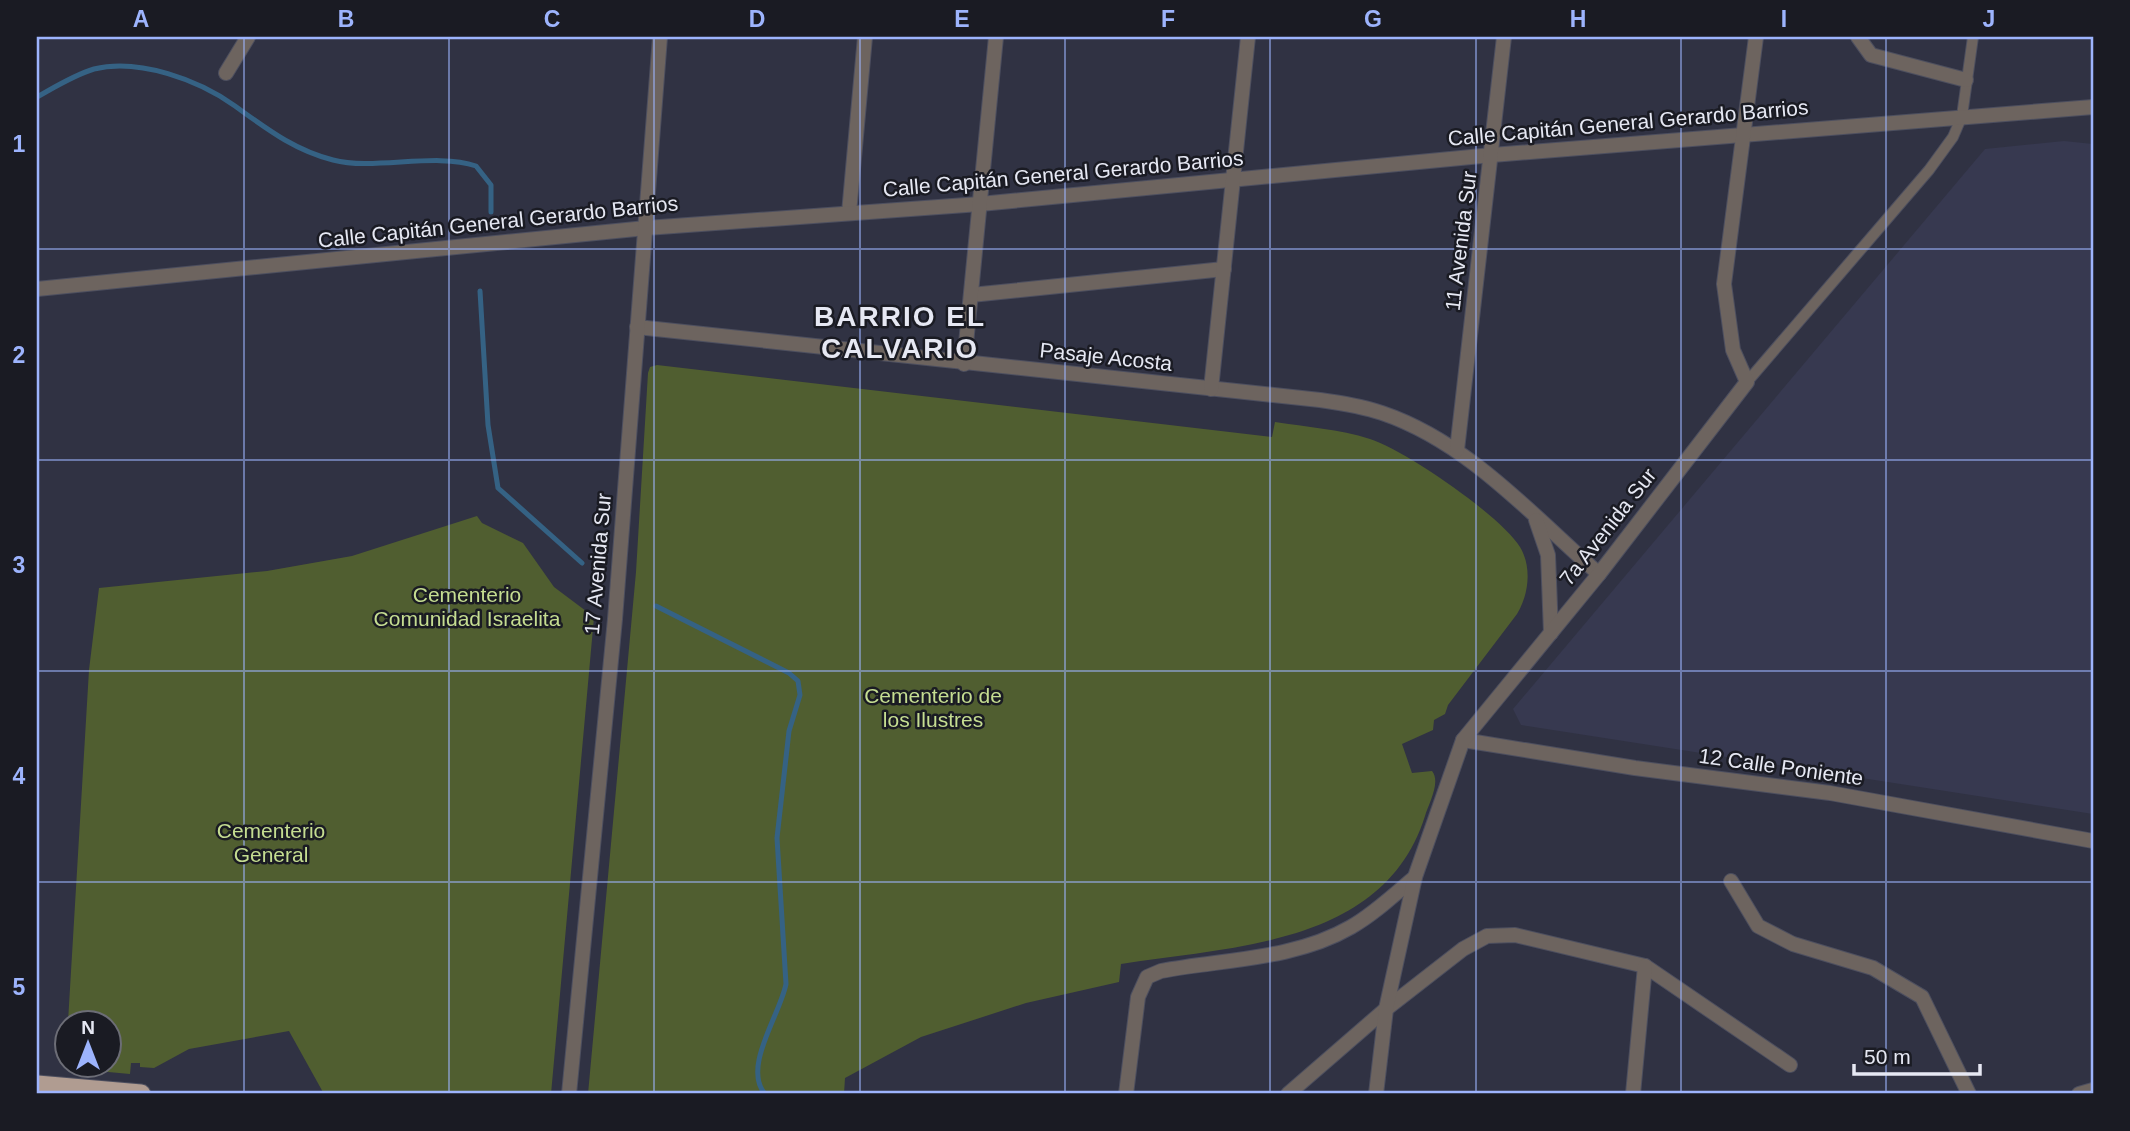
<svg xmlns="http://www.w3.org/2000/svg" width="2130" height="1131" font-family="Arial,sans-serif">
<rect width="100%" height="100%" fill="#303243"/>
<path fill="#373950" d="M 2064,141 L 2093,144 L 2093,814 L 1521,725 L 1513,709 L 1985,149 Z"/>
<g fill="#505e30">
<path d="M 657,365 L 1272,437 L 1275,422 C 1306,427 1339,429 1370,439 C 1405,450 1501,516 1520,547 C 1532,567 1529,594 1517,614 L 1448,705 L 1445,714 L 1434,720 L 1433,730 L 1402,744 L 1412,773 L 1432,771 C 1441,782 1429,803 1425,816 C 1384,946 1232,946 1121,964 L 1119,982 L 1026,1003 L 921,1037 L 845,1078 L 844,1094 L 588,1094 L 636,572 L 648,373 L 650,367 Z"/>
<path d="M 477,516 L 482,523 L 523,543 L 554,587 L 594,617 L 551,1094 L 324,1094 L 289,1031 L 189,1049 L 154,1068 L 140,1067 L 140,1063 L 131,1063 L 130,1074 L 65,1068 L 66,1043 L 66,1064 L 108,1064 L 108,1023 L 68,1022 L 89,670 L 99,588 L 267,571 L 352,556 Z"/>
</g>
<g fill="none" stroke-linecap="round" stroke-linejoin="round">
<g stroke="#356284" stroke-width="5">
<path d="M 37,97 C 55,87 74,75 94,69 C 139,58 199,80 235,106 C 267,129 294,150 333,160 C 374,171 435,152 476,166 L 491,185 L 491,212"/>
<path d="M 480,291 L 488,425 L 498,488 L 582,563"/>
<path d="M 656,606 L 789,673 L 798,681 L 800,695 L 789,731 L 777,838 L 786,984 C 780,1015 742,1067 765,1094"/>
</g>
<defs>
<path id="pedestrian" d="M 1747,382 L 1929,170 L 1953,137 L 1962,116 L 1973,37"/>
<g id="minor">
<path d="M 1858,37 L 1871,55 L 1966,80"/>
<path d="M 226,73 L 248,37"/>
<path d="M 849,213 L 865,37"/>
<path d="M 37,289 L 646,228 L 980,204 L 1492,155 L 2093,107"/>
<path d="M 971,295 L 1224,269"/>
<path d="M 637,327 L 1320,400 C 1341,403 1362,406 1382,413 C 1468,442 1533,516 1599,574"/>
<path d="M 964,364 L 996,37"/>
<path d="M 1211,389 L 1248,37"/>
<path d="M 1457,450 L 1504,37"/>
<path d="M 1536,520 L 1548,555 L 1551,633"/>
<path d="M 1463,740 L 1635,768 L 1830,793 L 2093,841"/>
<path d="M 1731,881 L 1758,926 L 1793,944 L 1873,968 L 1922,997 L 1969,1094"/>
<path d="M 569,1094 L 615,619 L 660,37"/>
<path d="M 1126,1094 L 1138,997 L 1147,977 L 1161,971 C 1224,959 1294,960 1351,927 C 1374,914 1395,894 1415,877"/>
<path d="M 1288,1094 L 1386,1009 L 1463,949 L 1487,936 L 1515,935 L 1645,966 L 1790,1065"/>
<path d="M 1376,1094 L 1386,1009 L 1415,877 L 1463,740 L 1599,574 L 1747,382 L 1733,350 L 1724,284 L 1756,37"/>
<path d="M 1633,1094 L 1645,966"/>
<path d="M 2079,1094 L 2093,1090"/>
</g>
<path id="trunk" d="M 37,1085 L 141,1094"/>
</defs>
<use href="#pedestrian" stroke="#4d4f5f" stroke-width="12"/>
<use href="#minor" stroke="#4d4f5f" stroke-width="16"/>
<use href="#trunk" stroke="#4d4f5f" stroke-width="21"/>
<use href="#pedestrian" stroke="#6d645f" stroke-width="10"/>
<use href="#minor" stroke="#6d645f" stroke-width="14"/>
<use href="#trunk" stroke="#b09c91" stroke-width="19"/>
</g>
<path fill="none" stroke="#9db4fd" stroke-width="2" stroke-opacity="0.55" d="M 244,37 L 244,1094M 449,37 L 449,1094M 654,37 L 654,1094M 860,37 L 860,1094M 1065,37 L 1065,1094M 1270,37 L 1270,1094M 1476,37 L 1476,1094M 1681,37 L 1681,1094M 1886,37 L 1886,1094M 37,249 L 2093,249M 37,460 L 2093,460M 37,671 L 2093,671M 37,882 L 2093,882"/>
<g text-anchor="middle" stroke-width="5" stroke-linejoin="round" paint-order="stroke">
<g font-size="21" fill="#e6e8f3" stroke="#1a1b23">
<text transform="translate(1628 123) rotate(-5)" y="7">Calle Capitán General Gerardo Barrios</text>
<text transform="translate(1063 174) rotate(-5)" y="7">Calle Capitán General Gerardo Barrios</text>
<text transform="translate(498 222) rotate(-6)" y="7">Calle Capitán General Gerardo Barrios</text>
<text transform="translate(1461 241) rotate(-83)" y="7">11 Avenida Sur</text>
<text transform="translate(1106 357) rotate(6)" y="7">Pasaje Acosta</text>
<text transform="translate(1608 527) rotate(-52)" y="7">7a Avenida Sur</text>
<text transform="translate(598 564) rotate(-85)" y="7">17 Avenida Sur</text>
<text transform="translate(1781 767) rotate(8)" y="7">12 Calle Poniente</text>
</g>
<g font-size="21" fill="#c5dd91" stroke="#1a1b23">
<text x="467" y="602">Cementerio<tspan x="467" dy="24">Comunidad Israelita</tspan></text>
<text x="933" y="703">Cementerio de<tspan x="933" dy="24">los Ilustres</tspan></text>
<text x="271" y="838">Cementerio<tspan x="271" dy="24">General</tspan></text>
</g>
<g font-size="28" font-weight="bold" letter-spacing="2" fill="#e6e8f3" stroke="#1a1b23">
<text x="900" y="326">BARRIO EL<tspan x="900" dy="32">CALVARIO</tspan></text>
</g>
</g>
<rect width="2130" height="1131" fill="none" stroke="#1a1b23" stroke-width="77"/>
<g transform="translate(88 1044)"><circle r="33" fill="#1a1b23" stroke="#6c6d76" stroke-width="2"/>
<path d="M0-5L12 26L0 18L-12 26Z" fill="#9db4fd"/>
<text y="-10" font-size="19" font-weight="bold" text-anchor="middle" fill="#e6e8f3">N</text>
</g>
<path d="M1854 1064v10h126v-10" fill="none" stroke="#e6e8f3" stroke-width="3.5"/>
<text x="1864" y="1064" font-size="21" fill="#e6e8f3" stroke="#1a1b23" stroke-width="5" paint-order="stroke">50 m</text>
<rect x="38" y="38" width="2054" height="1054" fill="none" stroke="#9db4fd" stroke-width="2.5"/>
<g font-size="23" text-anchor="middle" font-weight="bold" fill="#9db4fd">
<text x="141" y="27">A</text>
<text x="346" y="27">B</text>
<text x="552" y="27">C</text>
<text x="757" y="27">D</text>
<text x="962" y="27">E</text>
<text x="1168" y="27">F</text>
<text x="1373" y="27">G</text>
<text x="1578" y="27">H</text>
<text x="1784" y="27">I</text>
<text x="1989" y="27">J</text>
<text x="19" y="152">1</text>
<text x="19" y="363">2</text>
<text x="19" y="573">3</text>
<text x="19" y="784">4</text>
<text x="19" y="995">5</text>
</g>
</svg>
